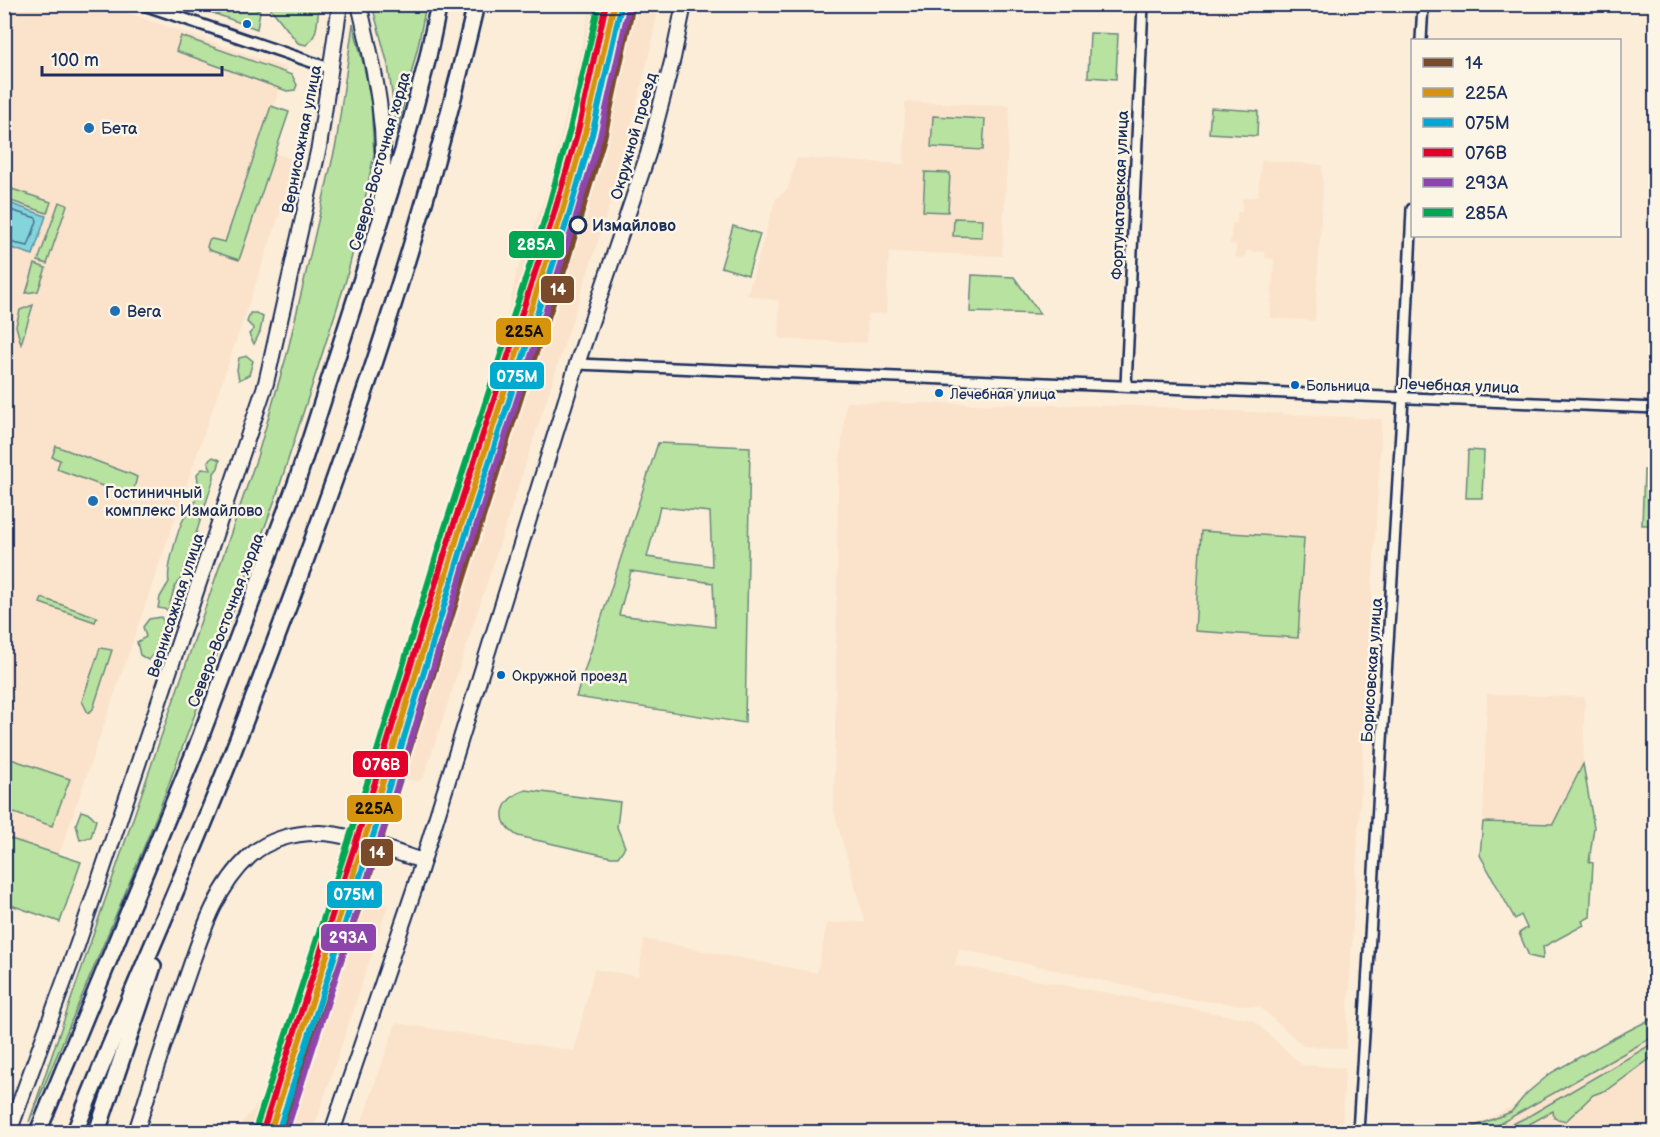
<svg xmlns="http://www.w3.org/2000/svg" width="1660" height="1137" font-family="'Balsamiq Sans',sans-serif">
<rect width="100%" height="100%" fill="#fcedd9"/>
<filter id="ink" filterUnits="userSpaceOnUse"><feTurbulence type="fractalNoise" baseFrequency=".0167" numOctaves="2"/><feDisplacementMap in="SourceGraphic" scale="12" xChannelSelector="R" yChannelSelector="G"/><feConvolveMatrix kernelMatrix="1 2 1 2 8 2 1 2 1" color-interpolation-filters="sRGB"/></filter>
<g filter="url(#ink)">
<g fill="#fbe3cb">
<path d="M 5,5 L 105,5 L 287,68 L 260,148 L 298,161 L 39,914 L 5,903 Z"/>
<path d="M 591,5 L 659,5 L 651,47 L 617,183 L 424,777 L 417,782 L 372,768 L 501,346 L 516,274 L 550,183 Z"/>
<path d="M 905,102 L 1010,105 L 1002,256 L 889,252 L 886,314 L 868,314 L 867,343 L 779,339 L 779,301 L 747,295 L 776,198 L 788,189 L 796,158 L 904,164 Z"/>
<path d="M 1261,160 L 1322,165 L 1323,187 L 1315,321 L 1270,318 L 1274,259 L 1265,258 L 1265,252 L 1246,251 L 1245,258 L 1235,257 L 1236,245 L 1230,244 L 1232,223 L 1237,223 L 1237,212 L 1242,212 L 1242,198 L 1258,196 Z"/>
<path d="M 846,402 L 1138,406 L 1382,419 L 1346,1049 L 1303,1046 L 1260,1007 L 1186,999 L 959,949 L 955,965 L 1253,1020 L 1302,1065 L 1345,1068 L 1342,1132 L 358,1132 L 396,1023 L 574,1051 L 594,969 L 638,976 L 644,939 L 817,973 L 827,923 L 865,922 L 834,812 L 838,480 Z"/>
<path d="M 1487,694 L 1585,697 L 1583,764 L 1553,824 L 1483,822 Z"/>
<path d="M 330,885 L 388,905 L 313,1132 L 236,1132 L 237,1128 L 265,1096 Z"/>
<path d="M 1655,1032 L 1655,1132 L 1462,1132 L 1649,1037 Z"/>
</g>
<g fill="#b8e29f" stroke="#6a887e" stroke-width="1.5" fill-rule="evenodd">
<path d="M 191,5 L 248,5 L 260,11 L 257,29 Z"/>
<path d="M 268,5 L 319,5 C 317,19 319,36 306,45 L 298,43 Z"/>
<path d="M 372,5 L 426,5 L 418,46 L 397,131 L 388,65 Z"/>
<path d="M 353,24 L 365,71 L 371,103 L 374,154 L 362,214 L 346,280 L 276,497 L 159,810 L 128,886 L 29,1122 L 257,457 L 287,354 L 336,144 Z"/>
<path d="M 1090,33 L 1118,34 L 1116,79 L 1088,77 Z"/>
<path d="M 181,36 L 292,75 L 297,85 L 295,90 L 287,91 L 176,51 Z"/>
<path d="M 271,106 L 289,112 L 239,260 L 209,250 L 207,247 L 209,240 L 212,239 L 225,242 Z"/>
<path d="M 1211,108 L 1258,111 L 1257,136 L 1209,133 Z"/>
<path d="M 933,116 L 985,119 L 983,150 L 931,147 Z"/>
<path d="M 925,172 L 950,173 L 948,212 L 923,211 Z"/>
<path d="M 12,189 L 51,202 L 47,213 L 8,200 Z"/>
<path d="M 59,202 L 67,205 L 47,264 L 38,261 Z"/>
<path d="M 954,218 L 983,219 L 982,237 L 953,236 Z"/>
<path d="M 733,226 L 760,234 L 748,275 L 721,267 Z"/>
<path d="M 35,264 L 46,268 L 38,291 L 26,293 Z"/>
<path d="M 972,275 L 1014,277 L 1040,314 L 970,312 Z"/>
<path d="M 33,305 L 21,344 L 16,326 L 20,310 Z"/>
<path d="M 250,313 L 256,313 L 263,317 L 260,332 L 254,344 L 249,334 L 254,329 L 247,322 Z"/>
<path d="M 247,356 L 253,361 L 249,375 L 239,380 L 237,370 L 239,358 Z"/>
<path d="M 658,443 L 750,447 L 745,723 L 576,697 ZM 660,507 L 710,512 L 712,566 L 647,557 ZM 631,571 L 713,583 L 715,627 L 619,615 Z"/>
<path d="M 56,446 L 133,475 L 137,477 L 132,497 L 57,469 L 60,460 L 52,457 Z"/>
<path d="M 1468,450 L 1484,451 L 1482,498 L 1466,498 Z"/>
<path d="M 213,457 L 220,460 L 218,468 L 214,473 L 214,478 L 182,577 L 175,586 L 168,610 L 158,608 L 160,597 L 169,582 C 166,570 178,529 184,518 C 186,515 189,513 191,511 C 197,503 199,483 197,474 L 202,469 L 211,470 L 208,461 Z"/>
<path d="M 1644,470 L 1655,471 L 1655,525 L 1642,525 Z"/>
<path d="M 1201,531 L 1304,538 L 1298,638 L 1195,631 Z"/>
<path d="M 42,598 L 97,617 L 95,622 L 40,603 Z"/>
<path d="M 161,617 L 165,625 L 157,651 L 148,660 L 140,655 L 137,642 L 146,637 L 143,627 L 149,619 Z"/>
<path d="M 100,648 L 112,650 L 93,709 L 88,713 L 82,701 Z"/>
<path d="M 5,757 L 70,779 L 52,826 L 5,810 Z"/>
<path d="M 1583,764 L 1594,827 L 1589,862 L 1593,863 L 1590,917 L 1582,921 L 1584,925 L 1543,947 L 1544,954 L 1542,959 L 1529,956 L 1519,933 L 1527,928 L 1521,915 L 1515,919 L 1480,855 L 1483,822 L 1553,824 Z"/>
<path d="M 526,790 L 620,802 L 617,827 L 625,847 L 618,857 L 611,857 L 518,836 C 494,823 500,798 526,790 Z"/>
<path d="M 81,811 L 90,814 L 96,820 L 91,837 L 80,840 L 76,824 Z"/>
<path d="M 5,837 L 81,862 L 60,922 L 5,903 Z"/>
<path d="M 1655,1017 L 1655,1035 L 1651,1038 L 1485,1132 L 1448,1132 L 1473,1127 L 1511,1112 L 1527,1093 L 1551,1073 L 1608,1041 Z"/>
<path d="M 1655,1042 L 1655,1055 L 1609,1089 L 1593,1095 L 1566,1121 L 1554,1118 L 1553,1111 L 1515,1132 L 1496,1132 L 1529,1116 Z"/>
</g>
<path fill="#83d4db" stroke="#5992a9" stroke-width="1.5" d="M 6,202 L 46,216 L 33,255 L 5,246 L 4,207 Z"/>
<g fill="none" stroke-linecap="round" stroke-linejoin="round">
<path stroke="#457190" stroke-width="1.5" d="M 4,208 L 36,218 L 37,221 L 28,246 L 4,241"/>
<defs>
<g id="street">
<path d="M 141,4 L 332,69"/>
<path d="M 1421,40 L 1423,4"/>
<path d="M 577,364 L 1656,408"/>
<path d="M 1126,386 L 1143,4"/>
<path d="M 1358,1132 L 1404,382 L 1412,209"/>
</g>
<g id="secondary">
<path d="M 359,4 C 376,75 389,133 381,207"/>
<path d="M 9,1132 L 77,946 L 266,383 L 319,147 L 340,4"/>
<path d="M 136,1132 C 151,1083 167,1034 184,985 C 200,940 213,890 250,856 C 267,840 293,833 317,833 C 347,832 393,852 423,861"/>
<path d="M 332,1132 L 414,890 L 577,364 L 648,154 L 673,58 L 684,4"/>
</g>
<g id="primary">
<path d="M 38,1132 L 197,746 L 296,484 L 403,151 L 427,61 L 439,4"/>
<path d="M 75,1132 C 125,1005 182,881 232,754 C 327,510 417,260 476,4"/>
<path d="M 97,1132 L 153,966"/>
</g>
</defs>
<use href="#street" stroke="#1b2f5e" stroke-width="14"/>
<use href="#secondary" stroke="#1b2f5e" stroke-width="18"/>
<use href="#primary" stroke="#1b2f5e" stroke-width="20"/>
<use href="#street" stroke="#fcf5e5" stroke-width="9"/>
<use href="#secondary" stroke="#fcf5e5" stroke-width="14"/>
<use href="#primary" stroke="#fcf5e5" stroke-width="15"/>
<defs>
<path id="rail-1" d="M 282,1132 L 363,896 L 523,391 L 567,262 L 604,138 L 633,4"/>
<path id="rail-2" d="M 270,1132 L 386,772 L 458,535 L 560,219 L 585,133 L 614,4"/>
<path id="rail-3" d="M 278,1132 L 393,774 L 465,537 L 567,221 L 592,135 L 621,6"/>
<path id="rail-4" d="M 263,1130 L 379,770 L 451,533 L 553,217 L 578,131 L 606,4"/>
<path id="rail-5" d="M 286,1132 L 400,777 L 472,539 L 574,223 L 600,136 L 629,7"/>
<path id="rail-6" d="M 256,1127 L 372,768 L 444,530 L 546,215 L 570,129 L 599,4"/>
</defs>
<use href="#rail-1" stroke="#fcf5e5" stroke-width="10"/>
<use href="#rail-2" stroke="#fcf5e5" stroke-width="10"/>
<use href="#rail-3" stroke="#fcf5e5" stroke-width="10"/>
<use href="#rail-4" stroke="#fcf5e5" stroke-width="10"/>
<use href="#rail-5" stroke="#fcf5e5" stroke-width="10"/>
<use href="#rail-6" stroke="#fcf5e5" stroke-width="10"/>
<use href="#rail-1" stroke="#7a4b2a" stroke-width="6"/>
<use href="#rail-2" stroke="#d6940e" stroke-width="6"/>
<use href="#rail-3" stroke="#00a9ce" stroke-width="6"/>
<use href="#rail-4" stroke="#e4002b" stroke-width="6"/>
<use href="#rail-5" stroke="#8e44ad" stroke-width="6"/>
<use href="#rail-6" stroke="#00a651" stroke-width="6"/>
</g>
</g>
<g fill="#0065bd" stroke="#fcf5e5" stroke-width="2">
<circle cx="247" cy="24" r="5"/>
<circle cx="1295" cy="385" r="5"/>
<circle cx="939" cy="393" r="5"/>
<circle cx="501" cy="675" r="5"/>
</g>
<g fill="#1f6fb2" stroke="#fcf5e5" stroke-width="2">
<circle cx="89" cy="128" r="6"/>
<circle cx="115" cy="311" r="6"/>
<circle cx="93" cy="501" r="6"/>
</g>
<circle fill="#fcf5e5" stroke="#1b2f5e" stroke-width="3" cx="578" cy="225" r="8"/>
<g text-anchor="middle" stroke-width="5" stroke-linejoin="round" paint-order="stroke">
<g font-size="14" fill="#1b2f5e" stroke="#fcf5e5" text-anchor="start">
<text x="1306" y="391">Больница</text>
<text x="950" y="399">Лечебная улица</text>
<text x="512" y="681">Окружной проезд</text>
</g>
<g font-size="16" fill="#1b2f5e" stroke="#fcf5e5" text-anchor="start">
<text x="101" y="134">Бета</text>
<text x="127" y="317">Вега</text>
<text x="105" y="498">Гостиничный<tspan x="105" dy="18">комплекс Измайлово</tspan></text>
</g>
<g font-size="16" fill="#1b2f5e" stroke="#fcf5e5">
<text transform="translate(633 136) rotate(-74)" y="6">Окружной проезд</text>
<text transform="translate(301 139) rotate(-79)" y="6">Вернисажная улица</text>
<text transform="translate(379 161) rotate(-74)" y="6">Северо-Восточная хорда</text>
<text transform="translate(1119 195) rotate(-88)" y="6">Фортунатовская улица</text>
<text transform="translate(1459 385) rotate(2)" y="6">Лечебная улица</text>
<text transform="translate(175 605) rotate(-72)" y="6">Вернисажная улица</text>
<text transform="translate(225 620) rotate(-69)" y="6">Северо-Восточная хорда</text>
<text transform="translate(1371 670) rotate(-86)" y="6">Борисовская улица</text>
</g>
<g font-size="16" font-weight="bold" fill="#1b2f5e" stroke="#fcf5e5" text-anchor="start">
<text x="592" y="231">Измайлово</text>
</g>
</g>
<g stroke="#fcf5e5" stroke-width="2">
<rect x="508" y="230" width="57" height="29" rx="6" fill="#00a651"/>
<rect x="540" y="275" width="35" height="29" rx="6" fill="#7a4b2a"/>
<rect x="495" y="317" width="57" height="29" rx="6" fill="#d6940e"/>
<rect x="489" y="361" width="56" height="29" rx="6" fill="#00a9ce"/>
<rect x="352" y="750" width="57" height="28" rx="6" fill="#e4002b"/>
<rect x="346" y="794" width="57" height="29" rx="6" fill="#d6940e"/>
<rect x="360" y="838" width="34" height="29" rx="6" fill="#7a4b2a"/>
<rect x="326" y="880" width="57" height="29" rx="6" fill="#00a9ce"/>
<rect x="320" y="923" width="57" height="29" rx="6" fill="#8e44ad"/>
</g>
<g font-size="16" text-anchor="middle" font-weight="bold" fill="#fff">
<text x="536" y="250">285А</text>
<text x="558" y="295">14</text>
<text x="517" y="382">075М</text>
<text x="381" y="770">076В</text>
<text x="377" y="858">14</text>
<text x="354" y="900">075М</text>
<text x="348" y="943">293А</text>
</g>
<g font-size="16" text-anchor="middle" font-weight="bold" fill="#111">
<text x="524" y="337">225А</text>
<text x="374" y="814">225А</text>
</g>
<rect width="1660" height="1137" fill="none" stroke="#fcf5e5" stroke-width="24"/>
<rect x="12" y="12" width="1636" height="1113" fill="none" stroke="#1b2f5e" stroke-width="2" filter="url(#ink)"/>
<rect x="1411" y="39" width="210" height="198" fill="#fcf5e5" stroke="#a2a6af" stroke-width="1.5"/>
<rect x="1423" y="58" width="30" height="9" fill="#7a4b2a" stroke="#a2a6af" stroke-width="1.5"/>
<text x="1465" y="69" font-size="18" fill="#1b2f5e">14</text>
<rect x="1423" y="88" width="30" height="9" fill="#d6940e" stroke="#a2a6af" stroke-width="1.5"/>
<text x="1465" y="99" font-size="18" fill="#1b2f5e">225А</text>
<rect x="1423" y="118" width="30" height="9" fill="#00a9ce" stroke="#a2a6af" stroke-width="1.5"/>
<text x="1465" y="129" font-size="18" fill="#1b2f5e">075М</text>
<rect x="1423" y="148" width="30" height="9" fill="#e4002b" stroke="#a2a6af" stroke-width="1.5"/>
<text x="1465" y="159" font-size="18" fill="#1b2f5e">076В</text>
<rect x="1423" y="178" width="30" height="9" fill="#8e44ad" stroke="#a2a6af" stroke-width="1.5"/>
<text x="1465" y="189" font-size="18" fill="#1b2f5e">293А</text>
<rect x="1423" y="208" width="30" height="9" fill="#00a651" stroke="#a2a6af" stroke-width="1.5"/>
<text x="1465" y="219" font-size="18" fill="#1b2f5e">285А</text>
<path d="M42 66v9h180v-9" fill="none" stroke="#1b2f5e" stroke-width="3"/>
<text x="51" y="66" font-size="18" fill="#1b2f5e" stroke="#fcf5e5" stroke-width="4.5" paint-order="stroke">100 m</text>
</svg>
